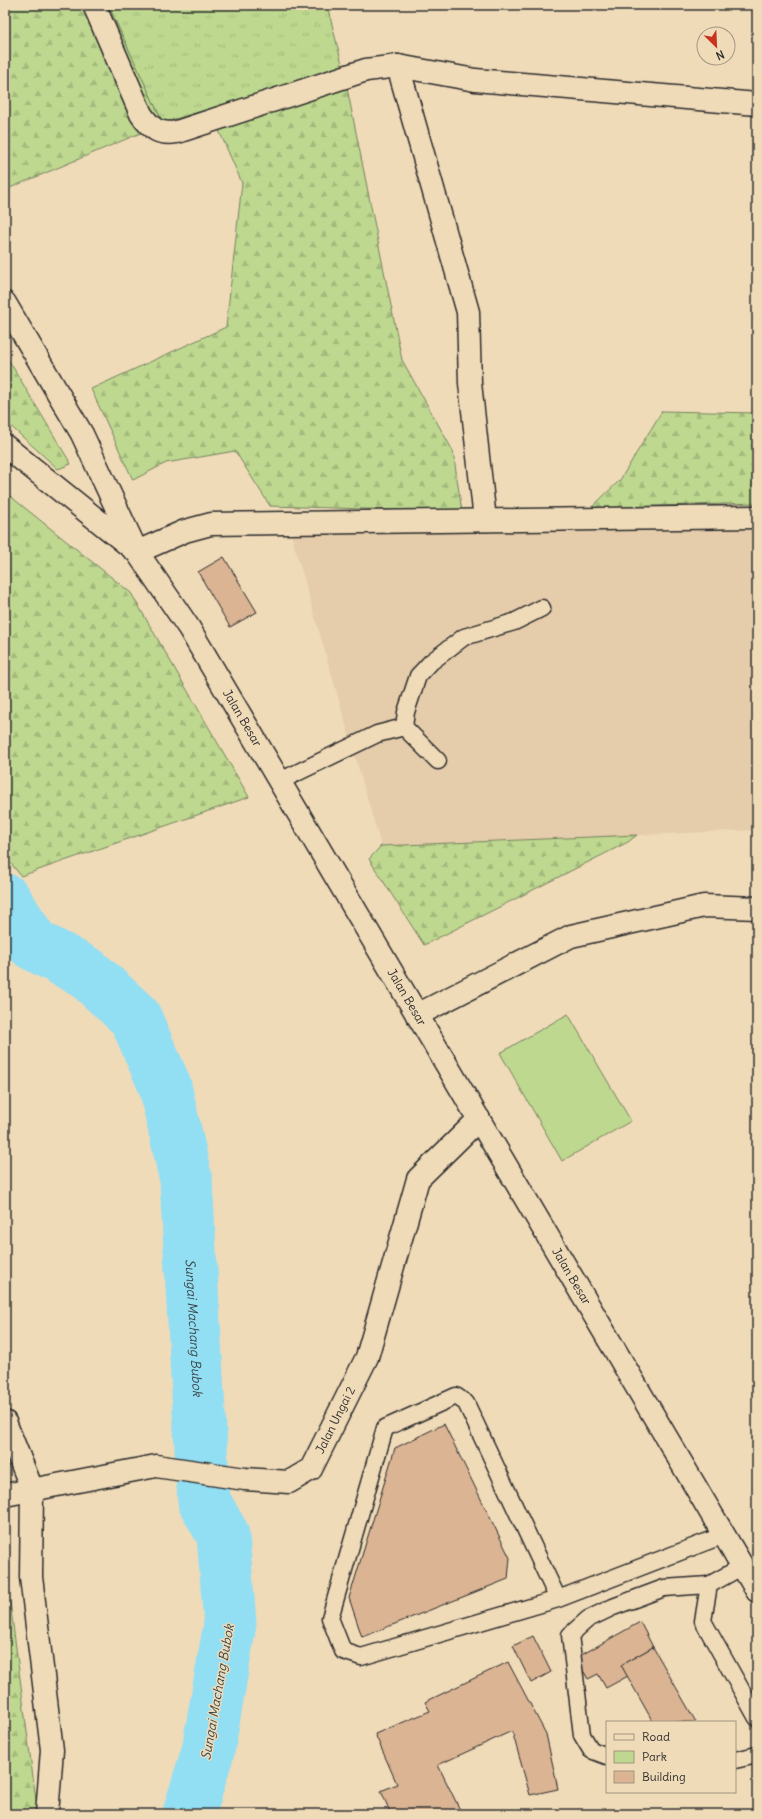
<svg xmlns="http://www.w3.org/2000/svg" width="762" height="1819" font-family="Delius,sans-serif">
<defs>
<pattern id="grass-tufts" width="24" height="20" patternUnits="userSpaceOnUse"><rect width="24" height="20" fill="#bed88f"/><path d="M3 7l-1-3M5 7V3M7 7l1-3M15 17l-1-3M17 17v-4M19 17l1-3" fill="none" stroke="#a3ba7c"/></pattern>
<pattern id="forest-firs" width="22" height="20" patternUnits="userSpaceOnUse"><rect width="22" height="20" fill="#bed88f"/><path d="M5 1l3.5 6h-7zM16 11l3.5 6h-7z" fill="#a3ba7c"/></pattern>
</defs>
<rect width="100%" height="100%" fill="#f0dbb9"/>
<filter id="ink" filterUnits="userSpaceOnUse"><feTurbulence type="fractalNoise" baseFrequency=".025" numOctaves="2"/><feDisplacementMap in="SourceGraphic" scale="8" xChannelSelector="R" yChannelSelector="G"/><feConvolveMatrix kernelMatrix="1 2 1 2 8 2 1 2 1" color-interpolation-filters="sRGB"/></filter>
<g filter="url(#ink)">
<path fill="#e5ccab" d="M 757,524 L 757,830 L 381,846 L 291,534 Z"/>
<path fill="url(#grass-tufts)" stroke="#74825d" d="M 108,5 L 327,5 L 343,68 L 163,123 Z"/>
<g fill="url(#forest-firs)" stroke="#74825d">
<path d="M 5,5 L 108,5 L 163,123 L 343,68 L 402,360 L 453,451 L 462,512 L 270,506 L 235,451 L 166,463 L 133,480 L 91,389 L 226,327 L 242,183 L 217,126 L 162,124 L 5,190 Z"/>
<path d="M 5,354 L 71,464 L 58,469 L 5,421 Z"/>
<path d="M 662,411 L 757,413 L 757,503 L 591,508 L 620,480 Z"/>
<path d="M 5,492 L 131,593 L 249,797 L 21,876 L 5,856 Z"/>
<path d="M 637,835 L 628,842 L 424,945 L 369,859 L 381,846 Z"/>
<path d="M 10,1602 L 37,1808 L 5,1813 L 5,1603 Z"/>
</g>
<path fill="#bed88f" stroke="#74825d" d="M 568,1014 L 631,1121 L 562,1161 L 500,1053 Z"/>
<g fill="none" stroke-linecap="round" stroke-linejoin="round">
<path stroke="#92def3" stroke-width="53" id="s1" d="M 5,900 L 33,944 L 87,973 L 135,1017 L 165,1086 L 186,1180 L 204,1501 L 223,1535 L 230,1624 L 208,1751 L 189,1814"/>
</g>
<g fill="#dab493" stroke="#2b2b2b">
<path d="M 224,557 L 257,612 L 230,627 L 198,572 Z"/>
<path d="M 444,1424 L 510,1558 L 508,1579 L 362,1637 L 349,1598 L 395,1448 Z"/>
<path d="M 640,1622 L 653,1647 L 621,1665 L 628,1676 L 606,1688 L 598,1674 L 588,1679 L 576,1658 Z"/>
<path d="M 533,1636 L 551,1672 L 531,1683 L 513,1646 Z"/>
<path d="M 653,1647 L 696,1722 L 653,1722 L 621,1665 Z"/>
<path d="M 508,1662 L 546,1734 L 558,1789 L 530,1795 L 512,1731 L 438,1765 L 462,1814 L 391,1814 L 381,1791 L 397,1784 L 375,1734 L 430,1711 L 425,1702 Z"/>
</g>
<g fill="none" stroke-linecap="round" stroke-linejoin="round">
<defs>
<g id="service">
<path d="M 404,727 L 406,712 L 418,676 L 431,662 L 464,637 L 514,622 L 542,608"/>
<path d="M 280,781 L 377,734 L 404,727 L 438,761"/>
<path d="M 743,1566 L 709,1585 L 703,1621 L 757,1718"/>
<path d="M 558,1599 L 466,1403 L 456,1396 L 385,1428 L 330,1618 L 343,1651 L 361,1657 L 558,1599 L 724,1535"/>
<path d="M 607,1756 L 591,1750 L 582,1735 L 570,1635 L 588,1619 L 613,1607 L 664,1588 L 709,1585"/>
<path d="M 735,1760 L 757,1755"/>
</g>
<g id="minor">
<path d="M 94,5 L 141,114 C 151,129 159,135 177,132 L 366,70 L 398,66 L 475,80 L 757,104"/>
<path d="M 398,66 L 468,312 L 470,383 L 485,520"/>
<path d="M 5,303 L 82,434 L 137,552 L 185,531 L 211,524 L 757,517"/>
<path d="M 417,1015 L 571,936 L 704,906 L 757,908"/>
<path d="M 5,1422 L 32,1489 L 31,1577 L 52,1750 L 47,1814"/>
<path id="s2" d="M 5,1495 L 156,1466 L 245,1479 L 289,1482 L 311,1469 L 367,1357 L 418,1179 L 479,1119"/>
</g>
<g id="secondary">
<path id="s3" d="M 5,446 L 137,552 L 189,628 L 757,1591"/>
</g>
</defs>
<use href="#service" stroke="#2b2b2b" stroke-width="19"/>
<use href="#minor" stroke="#2b2b2b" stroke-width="25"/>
<use href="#secondary" stroke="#2b2b2b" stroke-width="25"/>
<use href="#service" stroke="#f0dbb9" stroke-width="16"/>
<use href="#minor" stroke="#f0dbb9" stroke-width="22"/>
<use href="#secondary" stroke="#f0dbb9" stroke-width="22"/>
</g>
</g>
<g text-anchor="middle" stroke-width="3" stroke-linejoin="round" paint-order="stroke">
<g font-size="12" fill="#2b2b2b" stroke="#f0dbb9">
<text dy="4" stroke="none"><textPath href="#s3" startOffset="366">Jalan Besar</textPath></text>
<text dy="4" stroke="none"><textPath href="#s3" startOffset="690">Jalan Besar</textPath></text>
<text dy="4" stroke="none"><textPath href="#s3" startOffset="1014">Jalan Besar</textPath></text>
<text dy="4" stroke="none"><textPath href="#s2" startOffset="368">Jalan Ungai 2</textPath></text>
</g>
<g font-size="13" font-style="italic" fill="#3a4649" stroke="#f0dbb9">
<text dy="5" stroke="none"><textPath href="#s1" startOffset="498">Sungai Machang Bubok</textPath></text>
<text transform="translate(217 1692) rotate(-80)" y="5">Sungai Machang Bubok</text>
</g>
</g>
<rect width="762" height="1819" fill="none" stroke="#f0dbb9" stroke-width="20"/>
<rect x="10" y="10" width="742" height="1799" fill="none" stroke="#2b2b2b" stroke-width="1.5" filter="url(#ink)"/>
<rect x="606" y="1721" width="130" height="72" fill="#f0dbb9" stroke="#a19580"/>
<rect x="614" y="1734" width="20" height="6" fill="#f0dbb9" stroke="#a19580"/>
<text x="642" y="1741" font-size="12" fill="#2b2b2b">Road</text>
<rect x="614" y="1751" width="20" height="12" fill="#bed88f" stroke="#a19580"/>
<text x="642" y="1761" font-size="12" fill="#2b2b2b">Park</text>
<rect x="614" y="1771" width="20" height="12" fill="#dab493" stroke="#a19580"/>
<text x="642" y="1781" font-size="12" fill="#2b2b2b">Building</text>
<g transform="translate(716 46) rotate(156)"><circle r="19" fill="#f0dbb9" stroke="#a19580"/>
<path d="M0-3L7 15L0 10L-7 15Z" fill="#c8321e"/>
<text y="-6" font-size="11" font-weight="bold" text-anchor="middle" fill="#2b2b2b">N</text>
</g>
</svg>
